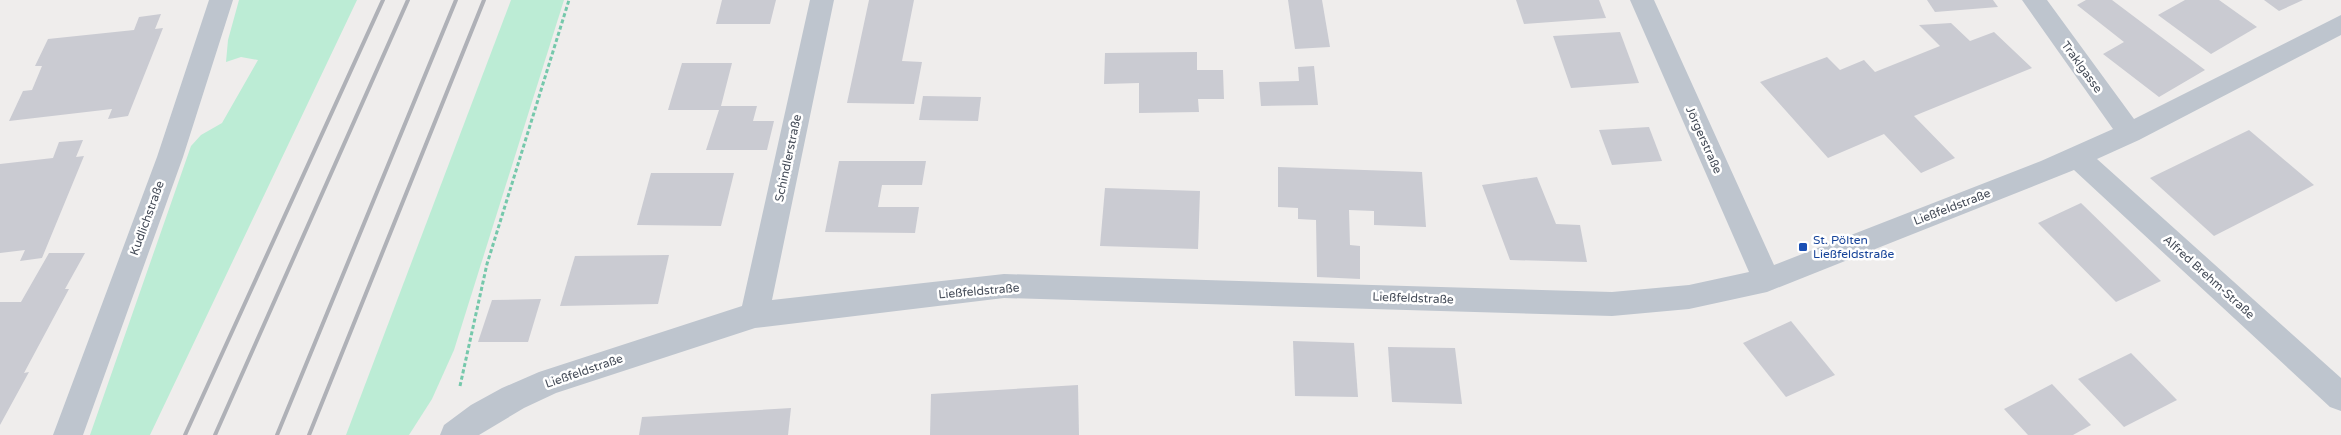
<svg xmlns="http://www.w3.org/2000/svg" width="2341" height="435" font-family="'Varela Round',sans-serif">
<rect width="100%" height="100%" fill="#efedec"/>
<g fill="#bcecd5">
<path d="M 239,0 L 357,0 L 150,435 L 90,435 L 191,146 L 201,135 L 222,123 L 258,60 L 241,57 L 226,62 L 228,40 Z"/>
<path d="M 511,0 L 564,0 L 454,350 L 432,399 L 409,435 L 346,435 Z"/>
</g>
<g fill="#cacbd2">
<path d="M 722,0 L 776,0 L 770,24 L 716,24 Z"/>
<path d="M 869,0 L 914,0 L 902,61 L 922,62 L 914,104 L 847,103 Z"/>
<path d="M 1288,0 L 1322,0 L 1330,47 L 1295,49 Z"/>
<path d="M 1516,0 L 1599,0 L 1606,18 L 1524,24 Z"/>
<path d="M 1927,0 L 1993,0 L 1998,7 L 1935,12 Z"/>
<path d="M 2086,0 L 2112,0 L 2205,70 L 2159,97 L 2103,54 L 2124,42 L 2077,5 Z"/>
<path d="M 2185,0 L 2219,0 L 2257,27 L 2211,54 L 2158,15 Z"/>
<path d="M 2264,0 L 2303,0 L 2279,11 Z"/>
<path d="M 161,14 L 155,29 L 163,28 L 128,116 L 108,119 L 112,109 L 9,121 L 23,91 L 32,90 L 42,66 L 35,66 L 48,39 L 134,30 L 139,17 Z"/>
<path d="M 1951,23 L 1970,41 L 1994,32 L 2032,68 L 1914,116 L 1955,158 L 1921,173 L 1884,134 L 1828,158 L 1760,82 L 1827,57 L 1840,70 L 1864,60 L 1875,72 L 1940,46 L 1919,25 Z"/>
<path d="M 1620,32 L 1639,83 L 1571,88 L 1553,36 Z"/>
<path d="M 1197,52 L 1197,70 L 1223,70 L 1224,99 L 1198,99 L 1199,112 L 1139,113 L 1139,83 L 1104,84 L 1105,53 Z"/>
<path d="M 682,63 L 732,63 L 721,106 L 757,106 L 753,121 L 774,121 L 767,150 L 706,150 L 719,110 L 668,110 Z"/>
<path d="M 1314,66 L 1318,105 L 1261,106 L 1259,82 L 1299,81 L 1298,67 Z"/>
<path d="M 923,96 L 981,97 L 978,121 L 919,120 Z"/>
<path d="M 1649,127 L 1662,161 L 1612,165 L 1599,130 Z"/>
<path d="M 2249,130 L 2314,185 L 2214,236 L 2150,178 Z"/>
<path d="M 83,140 L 76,157 L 84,156 L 42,258 L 20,261 L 25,250 L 0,253 L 0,164 L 53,158 L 59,142 Z"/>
<path d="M 839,161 L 926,161 L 922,185 L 882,185 L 878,207 L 919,207 L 915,233 L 825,232 Z"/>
<path d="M 1278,167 L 1422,172 L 1426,227 L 1374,225 L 1374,211 L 1349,210 L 1350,245 L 1360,246 L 1360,279 L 1317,277 L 1316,220 L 1298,219 L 1298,208 L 1278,207 Z"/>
<path d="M 651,173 L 734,173 L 721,226 L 637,225 Z"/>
<path d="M 1537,177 L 1556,224 L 1580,225 L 1587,262 L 1510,260 L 1482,185 Z"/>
<path d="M 1105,188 L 1200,191 L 1198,249 L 1100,246 Z"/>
<path d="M 2081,203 L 2161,281 L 2116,302 L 2038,223 Z"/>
<path d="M 49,253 L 85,253 L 65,289 L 69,289 L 24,373 L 29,372 L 0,425 L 0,302 L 21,302 Z"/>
<path d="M 669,255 L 658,304 L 560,306 L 575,256 Z"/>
<path d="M 541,299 L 528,342 L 478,342 L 492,300 Z"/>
<path d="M 1791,321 L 1835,375 L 1786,397 L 1743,343 Z"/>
<path d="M 1293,341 L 1354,343 L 1358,397 L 1295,396 Z"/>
<path d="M 1388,347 L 1455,348 L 1462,404 L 1392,402 Z"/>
<path d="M 2131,353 L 2177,400 L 2124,427 L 2078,379 Z"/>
<path d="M 2052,384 L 2091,425 L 2073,435 L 2028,435 L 2004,409 Z"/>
<path d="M 1078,385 L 1079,435 L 930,435 L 931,394 Z"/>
<path d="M 791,408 L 788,435 L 639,435 L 642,417 Z"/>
</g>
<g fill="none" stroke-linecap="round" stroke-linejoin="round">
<path stroke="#75c8ab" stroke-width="3" stroke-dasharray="4 2.5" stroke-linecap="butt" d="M 460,386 L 487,264 L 569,0"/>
<g fill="#bec5ce" fill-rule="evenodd">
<path d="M 209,0 L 233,0 L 183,157 L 83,435 L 53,435 L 157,157 Z"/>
<path d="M 810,0 L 834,0 L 772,300 L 1004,274 L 1612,292 L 1689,285 L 1749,272 L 1630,0 L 1654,0 L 1774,265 L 2041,161 L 2113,129 L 2022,0 L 2047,0 L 2134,119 L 2341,15 L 2341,35 L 2139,140 L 2097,159 L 2341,378 L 2341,411 L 2330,407 L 2074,170 L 1767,292 L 1689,309 L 1612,316 L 1004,298 L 755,328 L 556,393 L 524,408 L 479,435 L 440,435 L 444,425 L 471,405 L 502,388 L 539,372 L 742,306 Z"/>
</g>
<g stroke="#afb1b7" stroke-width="4">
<path d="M 185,435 L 383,0"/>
<path d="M 215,435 L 408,0"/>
<path d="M 277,435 L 456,0"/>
<path d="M 309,435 L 484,0"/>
</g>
</g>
<rect fill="#1a4fb4" stroke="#fff" stroke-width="2" x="1798" y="242" width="10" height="10" rx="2.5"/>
<g text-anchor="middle" stroke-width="5" stroke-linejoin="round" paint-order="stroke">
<g font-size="12" fill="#464d59" stroke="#fff">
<text transform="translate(2082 67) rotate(54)" y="4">Traklgasse</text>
<text transform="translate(1704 140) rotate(66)" y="4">Jörgerstraße</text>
<text transform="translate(788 158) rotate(-78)" y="4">Schindlerstraße</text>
<text transform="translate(1952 207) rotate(-21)" y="4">Ließfeldstraße</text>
<text transform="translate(147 218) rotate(-70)" y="4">Kudlichstraße</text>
<text transform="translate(2209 277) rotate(42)" y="4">Alfred Brehm-Straße</text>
<text transform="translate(979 291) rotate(-5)" y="4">Ließfeldstraße</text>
<text transform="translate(1413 298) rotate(2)" y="4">Ließfeldstraße</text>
<text transform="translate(584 371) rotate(-19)" y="4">Ließfeldstraße</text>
</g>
<g font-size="12" fill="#164399" stroke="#fff" text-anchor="start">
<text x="1813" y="244">St. Pölten<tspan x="1813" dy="14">Ließfeldstraße</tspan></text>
</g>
</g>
</svg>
